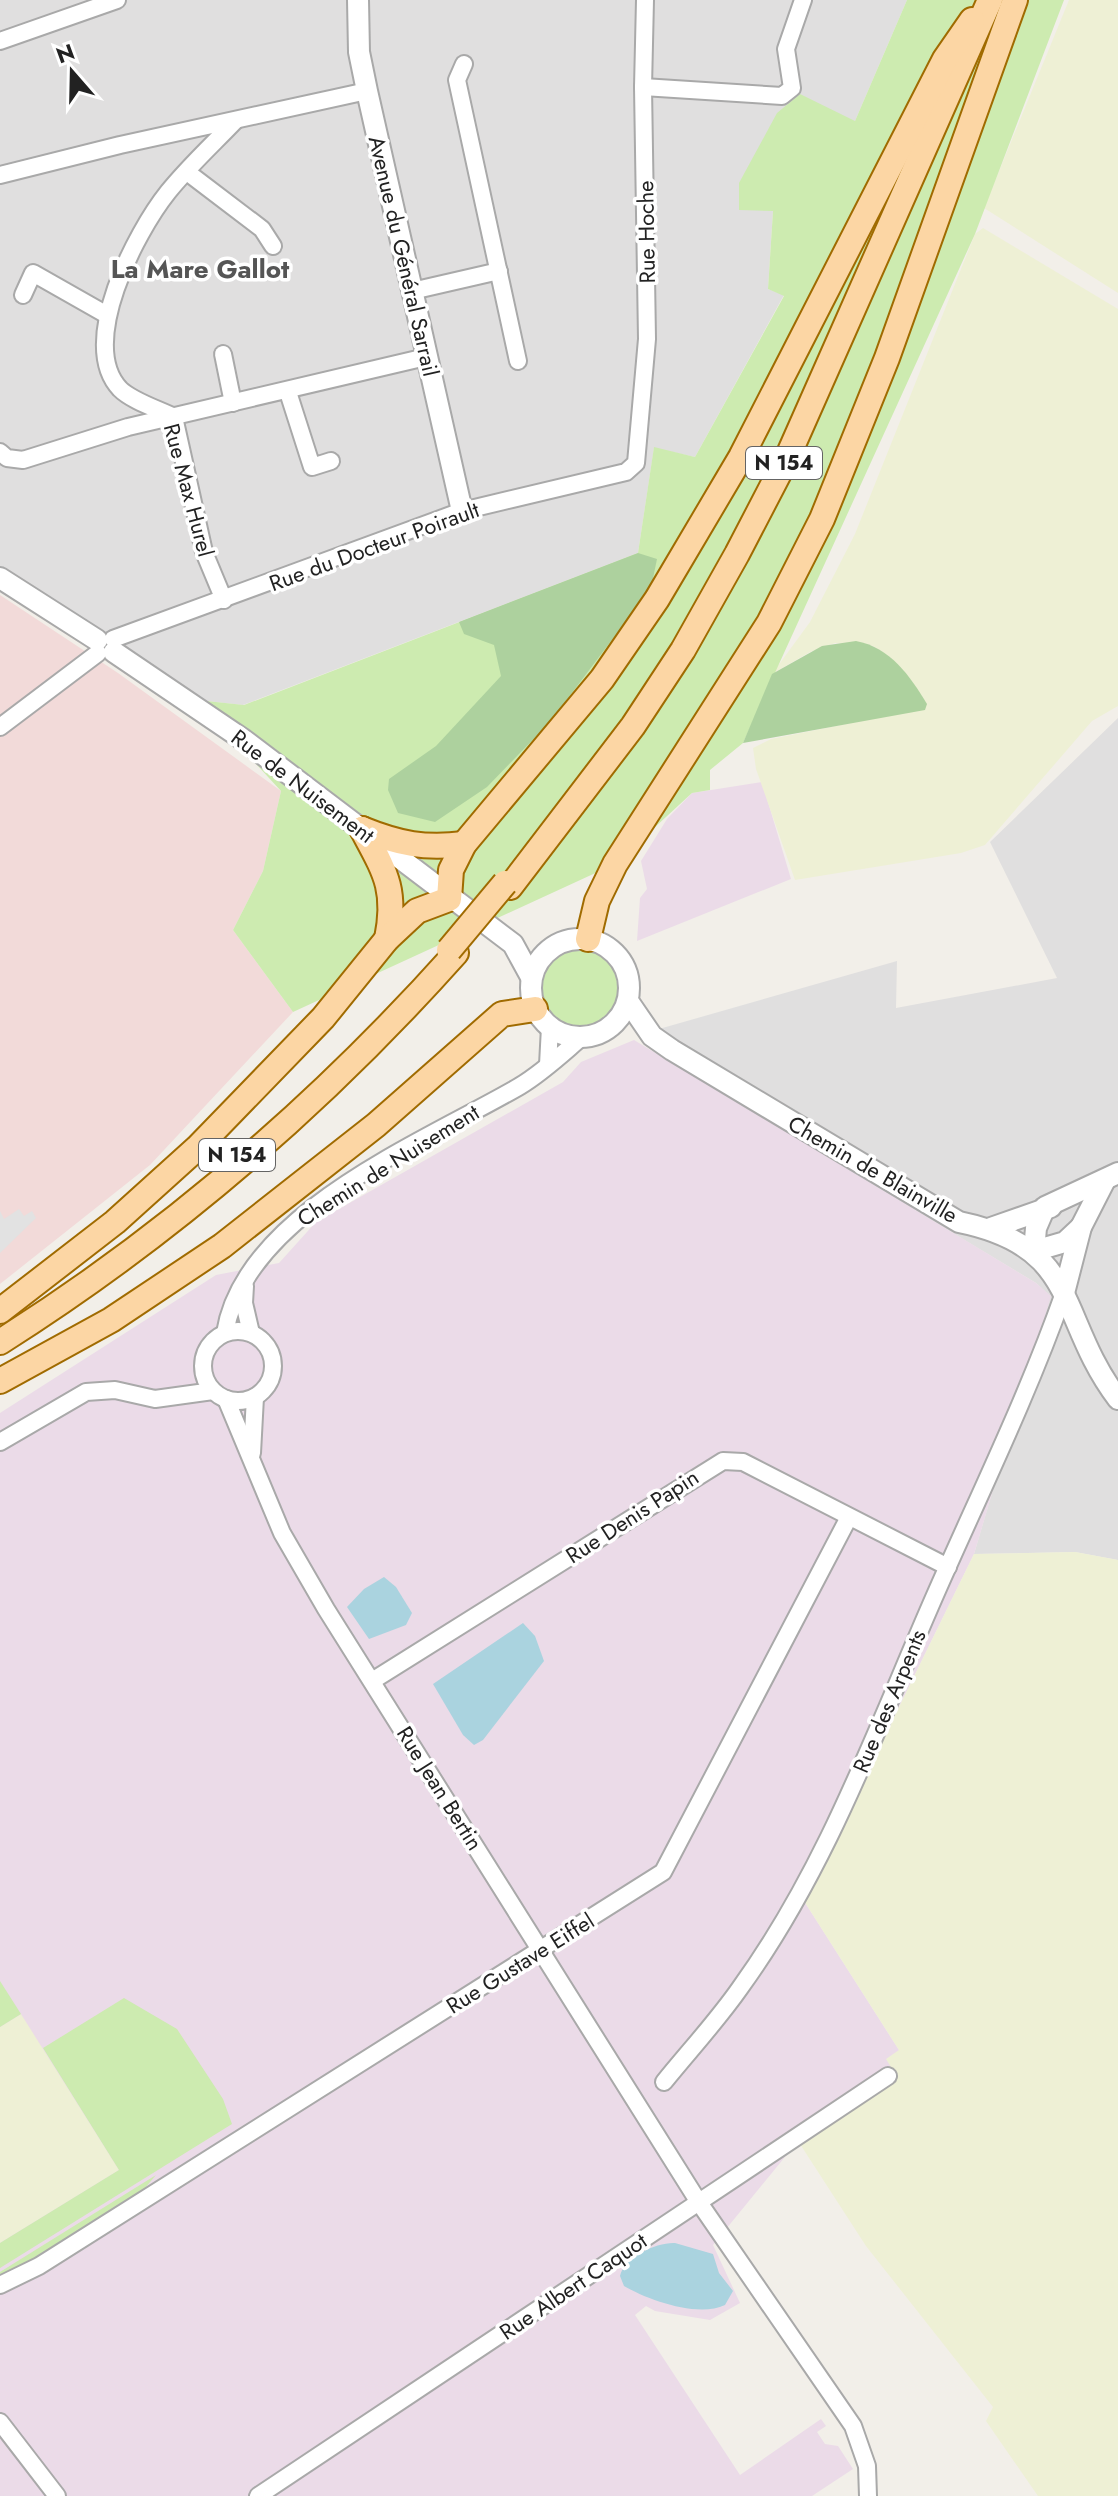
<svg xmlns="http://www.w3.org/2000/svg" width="1118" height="2496" font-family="Jost,sans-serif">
<rect width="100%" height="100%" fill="#f2efe9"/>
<g fill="#e0dfdf">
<path d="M 0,0 L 907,0 L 855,121 L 773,211 L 768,289 L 784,295 L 695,457 L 654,448 L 638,553 L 243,705 L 197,700 L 0,574 Z"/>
<path d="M 1118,718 L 1118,1560 L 1075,1552 L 974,1554 L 1050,1296 L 1036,1283 L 667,1061 L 659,1029 L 897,961 L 896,1008 L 1057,978 L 990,842 Z"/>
</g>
<path fill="#f2dad9" d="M 0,595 L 118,673 L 281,791 L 263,871 L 233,930 L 293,1012 L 150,1165 L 0,1284 Z"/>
<g fill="#ebdbe8">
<path d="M 762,782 L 791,879 L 637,941 L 640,898 L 647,889 L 641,861 L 667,819 L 692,793 Z"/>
<path d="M 634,1040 L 1036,1283 L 1051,1296 L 974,1554 L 804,1901 L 899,2050 L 898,2077 L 798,2141 L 713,2245 L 740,2303 L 710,2320 L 655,2311 L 646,2306 L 635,2315 L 740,2475 L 821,2419 L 826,2426 L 817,2432 L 825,2444 L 838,2446 L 853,2469 L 812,2496 L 0,2496 L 0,1413 L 216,1275 L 279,1263 L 316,1222 L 563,1082 L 581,1062 Z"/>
</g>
<g fill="#eef0d5">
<path d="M 1069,0 L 1118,0 L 1118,293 L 984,208 Z"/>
<path d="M 983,228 L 1118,309 L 1118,706 L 1092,721 L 985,845 L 961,853 L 795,880 L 756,769 L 753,748 L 771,739 L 926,708 L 892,659 L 873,646 L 835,643 L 810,652 L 772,674 L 810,622 L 855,534 L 975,234 Z"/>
<path d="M 1075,1552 L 1118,1560 L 1118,2496 L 1038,2496 L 986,2421 L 993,2407 L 866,2246 L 798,2141 L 897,2077 L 886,2059 L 899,2050 L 804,1901 L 974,1554 Z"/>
<path d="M 21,2014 L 119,2170 L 0,2243 L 0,2027 Z"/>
</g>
<g fill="#cdebb0">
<path d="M 907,0 L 1064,0 L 975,234 L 743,743 L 710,770 L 710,790 L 692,793 L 615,864 L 293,1012 L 233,930 L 263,871 L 281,791 L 197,700 L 244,705 L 638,553 L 654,447 L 695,457 L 784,296 L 768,289 L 773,211 L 739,210 L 739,183 L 777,113 L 800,94 L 855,121 Z"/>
<circle cx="580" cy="986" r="43"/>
<path d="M 0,1981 L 21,2014 L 0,2027 Z"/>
<path d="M 124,1998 L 177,2029 L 223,2099 L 232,2124 L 0,2268 L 0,2243 L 119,2170 L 43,2048 Z"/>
<path d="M 156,2175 L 139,2195 L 0,2279 L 0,2272 Z"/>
</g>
<g fill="#add19e">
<path d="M 638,553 L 657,559 L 651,588 L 550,722 L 487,787 L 435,822 L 398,813 L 388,790 L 389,779 L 436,746 L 501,676 L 494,645 L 464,634 L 459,622 Z"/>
<path d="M 856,641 C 890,647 910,676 927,704 L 925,710 L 743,743 L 772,674 L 822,646 Z"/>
</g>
<path fill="#e2e2e2" d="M 19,1209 L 24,1216 L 32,1211 L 36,1218 L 0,1253 L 0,1211 L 4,1219 Z"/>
<g fill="#aad3df">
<path d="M 384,1577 L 396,1587 L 412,1613 L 406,1625 L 369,1639 L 347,1607 L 364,1589 Z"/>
<path d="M 523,1623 L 535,1636 L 544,1661 L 483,1740 L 474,1745 L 463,1735 L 433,1684 Z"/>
<path d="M 675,2243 L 713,2254 L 719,2273 L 733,2291 L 725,2305 C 698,2318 648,2300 624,2286 L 620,2276 C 624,2257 657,2242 675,2243 Z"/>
</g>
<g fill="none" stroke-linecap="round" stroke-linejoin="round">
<defs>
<g id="minor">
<path d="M 0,41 L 117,0"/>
<path d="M 464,64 L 457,80 L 518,361"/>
<path d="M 643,87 L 782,96 L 792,88 L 786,49 L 803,0"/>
<path d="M 187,172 L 262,229 L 273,246"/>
<path d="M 0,175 L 120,145 L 367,91"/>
<path d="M 412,291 L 499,271"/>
<path d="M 23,295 L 33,273 L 107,315"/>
<path d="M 223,354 L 233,403"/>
<path d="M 288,392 L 312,467 L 331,461"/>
<path d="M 0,452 L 7,458 L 23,460 L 128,427 L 426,357"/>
<path d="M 224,600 L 204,552 L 174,417 C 158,409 132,401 120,389 C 77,344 136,232 168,192 C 188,167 213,144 235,121"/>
<path d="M 113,639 L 462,511 L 626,472 L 636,463 L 647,339 L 643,87 L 645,0"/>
<path d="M 0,727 L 98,653"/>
<path d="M 548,1065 L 550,1027"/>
<path d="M 245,1286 L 244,1303 L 251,1333"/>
<circle cx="238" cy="1366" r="35"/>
<path d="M 225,1333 C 244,1213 426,1141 520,1086 C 542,1073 562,1054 582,1037"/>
<path d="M 226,1399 L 282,1533 L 326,1609 L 698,2201 L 853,2426 L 867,2466 L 868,2496"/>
<path d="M 0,1442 L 86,1392 L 115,1390 L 155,1399 L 213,1391"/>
<path d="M 252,1453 L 255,1397"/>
<path d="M 372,1681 L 723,1461 L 743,1462 L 948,1567"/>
<path d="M 664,2082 C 689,2051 717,2021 740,1988 C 827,1868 877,1727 936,1593 C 980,1493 1028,1395 1064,1293"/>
<path d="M 0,2285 L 39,2266 L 663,1872 L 848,1519"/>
<path d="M 0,2422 L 57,2496"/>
<path d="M 258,2496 L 888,2076"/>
</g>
<g id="tertiary">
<path d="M 358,0 L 359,52 L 367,91 L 462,511"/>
<path d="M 0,578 L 97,640"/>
<path d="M 114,652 L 244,740 L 513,944 L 531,977"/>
<circle cx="580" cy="988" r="49"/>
<path d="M 628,1001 L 652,1036 L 672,1050 L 959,1222 C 1082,1247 1056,1317 1118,1399"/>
<path d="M 1081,1227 L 1065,1242 L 1034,1251 L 1036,1228 L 1045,1207 L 1118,1173"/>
<path d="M 991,1228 L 1051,1207"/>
<path d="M 1064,1293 L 1081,1227 L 1105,1180"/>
</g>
<g id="primary">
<path d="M 362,829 C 385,872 397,889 387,939"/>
<path d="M 362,829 C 399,844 425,849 464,844"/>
<path d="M 510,887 L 633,726 L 683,650 L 737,554 L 788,456 L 990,0"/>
<path d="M 588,939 L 597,901 L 615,864 L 769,623 L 822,519 L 887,358 L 1015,0"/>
<path d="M 0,1311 L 115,1222 L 197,1148 L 323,1018 L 387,939 L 417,911 L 449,899 L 451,870 L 464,844 L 602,679 L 657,599 L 741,457 L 945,59 L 972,20"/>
<path d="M 0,1342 C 169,1235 323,1102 456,953"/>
<path d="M 0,1381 L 111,1320 L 222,1246 L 376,1125 L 502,1014 L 535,1009"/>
</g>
</defs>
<use href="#minor" stroke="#a9a9a9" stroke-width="20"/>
<use href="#tertiary" stroke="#a9a9a9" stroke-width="24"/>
<use href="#primary" stroke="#a06b00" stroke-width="28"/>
<use href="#minor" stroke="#fff" stroke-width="16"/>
<use href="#tertiary" stroke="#fff" stroke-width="20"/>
<use href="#primary" stroke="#fcd6a4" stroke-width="24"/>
<defs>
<path id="primary-bridge" d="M 449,950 L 505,883"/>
</defs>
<use href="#primary-bridge" stroke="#a06b00" stroke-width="28" stroke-linecap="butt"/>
<use href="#primary-bridge" stroke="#fcd6a4" stroke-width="24"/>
</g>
<g text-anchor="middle" stroke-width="7" stroke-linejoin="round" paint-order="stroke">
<g fill="#fff" stroke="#646464" stroke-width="2">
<rect x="746" y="447" width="76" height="32" rx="6"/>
<rect x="199" y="1139" width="76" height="32" rx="6"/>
</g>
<g font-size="20" font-weight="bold" fill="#222">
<text x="784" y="470">N 154</text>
<text x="237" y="1162">N 154</text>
</g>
<g font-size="22" fill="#222" stroke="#fff">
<text transform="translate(646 232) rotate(-91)" y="8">Rue Hoche</text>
<text transform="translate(404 256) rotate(77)" y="8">Avenue du Général Sarrail</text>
<text transform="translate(189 490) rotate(75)" y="8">Rue Max Hurel</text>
<text transform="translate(374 546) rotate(-20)" y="8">Rue du Docteur Poirault</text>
<text transform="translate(303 786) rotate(37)" y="8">Rue de Nuisement</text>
<text transform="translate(388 1165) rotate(-32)" y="8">Chemin de Nuisement</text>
<text transform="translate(873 1169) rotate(30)" y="8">Chemin de Blainville</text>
<text transform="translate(632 1516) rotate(-33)" y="8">Rue Denis Papin</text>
<text transform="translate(889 1701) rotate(-67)" y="8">Rue des Arpents</text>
<text transform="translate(440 1788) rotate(58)" y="8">Rue Jean Bertin</text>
<text transform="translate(520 1963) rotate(-32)" y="8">Rue Gustave Eiffel</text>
<text transform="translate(573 2286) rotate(-34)" y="8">Rue Albert Caquot</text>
</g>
<g font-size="26" font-weight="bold" fill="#555" stroke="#fff">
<text x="200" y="278">La Mare Gallot</text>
</g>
</g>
<g transform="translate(72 72) rotate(340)" stroke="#ffffff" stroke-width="6" paint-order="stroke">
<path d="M0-6L14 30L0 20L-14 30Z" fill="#222222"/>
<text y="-12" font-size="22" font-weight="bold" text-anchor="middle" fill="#222222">N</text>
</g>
</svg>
